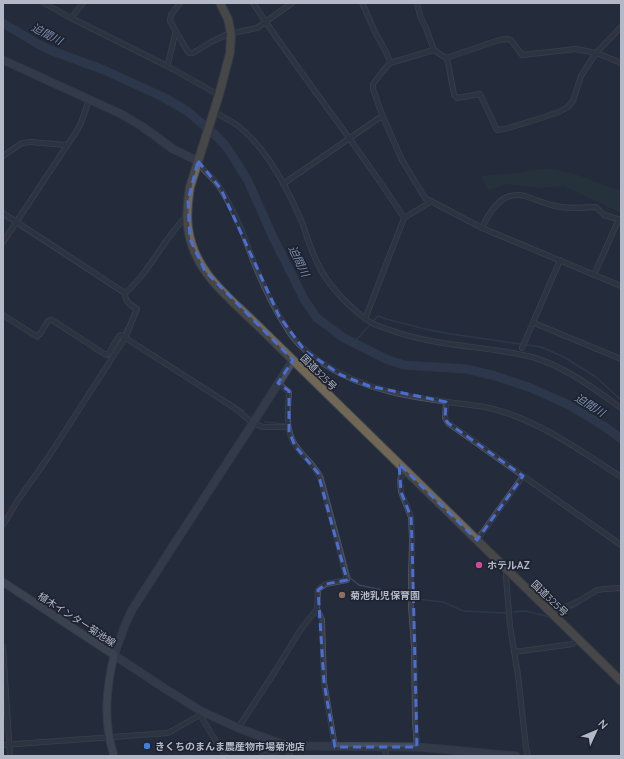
<svg xmlns="http://www.w3.org/2000/svg" width="624" height="759" font-family="Quicksand,'Noto Sans JP',sans-serif">
<rect width="100%" height="100%" fill="#242b3a"/>
<path fill="#27393d" d="M 547,168 L 575,174 L 609,187 L 621,190 L 621,213 L 564,186 L 539,188 L 507,184 L 489,190 L 481,176 L 515,173 Z"/>
<g fill="none" stroke-linecap="round" stroke-linejoin="round">
<g stroke="#394661" stroke-width="1.5">
<path d="M 3,217 L 12,222"/>
<path d="M 19,227 L 122,294"/>
<path d="M 128,299 L 137,306 L 136,307"/>
<path d="M 123,334 L 132,316"/>
<path d="M 35,337 L 38,340 L 41,335"/>
<path d="M 353,342 L 359,337 L 378,316 L 386,319 L 425,329 L 451,334 L 541,347 L 564,357 L 583,369 L 596,377 L 621,400"/>
<path d="M 116,345 L 121,338"/>
<path d="M 143,347 L 244,411"/>
<path d="M 106,357 L 108,358 L 111,354"/>
<path d="M 265,422 L 285,424"/>
<path d="M 310,459 L 319,470 L 323,477 L 350,578 L 359,585 L 396,593 L 405,597"/>
<path d="M 416,599 L 443,602 L 463,611 L 506,613"/>
<path d="M 514,612 L 526,611 L 549,617"/>
<path d="M 558,614 L 576,606 L 580,603"/>
</g>
<path stroke="#394661" stroke-width="9" d="M 3,23 L 38,44 L 50,50 L 104,70 L 163,97 L 187,111 L 212,132 L 225,145 L 232,155 L 248,181 L 272,235 L 304,299 L 317,318 L 344,338 L 386,359 L 404,365 L 466,369 L 492,375 L 531,388 L 567,404 L 607,428 L 621,439"/>
<defs>
<g id="street">
<path d="M 44,3 L 71,18 L 167,66 L 219,95"/>
<path d="M 180,3 L 171,15 L 170,21 L 188,52 L 190,53 L 193,53 L 211,42 L 228,34 L 257,28 L 292,3"/>
<path d="M 253,3 C 301,76 357,144 404,218"/>
<path d="M 362,3 C 367,12 370,22 375,32 C 380,42 388,52 390,63"/>
<path d="M 417,3 L 420,16 L 426,28 L 434,50 L 446,58 L 448,62 L 454,95 L 457,98 L 480,94 L 497,130 L 505,129 L 541,118 L 559,112 L 568,107 L 573,101 L 581,76 L 596,53 L 621,27"/>
<path d="M 71,18 L 83,3"/>
<path d="M 434,50 L 390,63 L 382,72 L 373,84 L 373,89 L 383,117 L 402,160 L 425,198 L 482,228 L 621,286"/>
<path d="M 446,58 L 499,40 L 507,39 L 511,40 L 522,55 L 576,49 L 596,53 L 619,62 L 621,64"/>
<path d="M 167,66 L 168,64 L 175,34 L 177,33"/>
<path d="M 213,111 C 221,116 229,120 237,125 C 264,146 282,178 296,209 C 299,216 303,223 305,231 C 309,244 314,257 321,270 C 331,288 347,304 363,317 C 370,324 381,327 390,330 C 423,342 459,345 494,350 C 507,352 520,354 532,357 C 566,367 593,388 621,408"/>
<path d="M 3,156 L 22,143 L 31,142 L 66,145"/>
<path d="M 198,162 C 203,171 212,177 218,185 C 226,196 232,210 238,222 C 245,237 250,253 256,268 C 264,287 275,310 286,327 C 295,343 308,353 322,363 C 373,396 427,399 485,407 C 536,418 578,449 621,477"/>
<path d="M 283,184 L 379,118 L 383,117"/>
<path d="M 3,213 L 125,293"/>
<path d="M 482,228 C 490,210 503,190 525,196 C 535,199 545,204 555,206 C 569,209 582,208 596,207 L 604,215 L 621,220"/>
<path d="M 3,242 L 76,132 L 81,123 L 89,100"/>
<path d="M 594,275 L 619,219"/>
<path d="M 125,293 C 142,279 154,258 167,240 C 174,231 179,223 187,216"/>
<path d="M 3,315 L 36,336 L 40,334 L 48,321 L 50,320 L 52,320 L 106,355 L 109,353 L 119,336 L 121,335 L 233,407 L 253,423 L 263,427 L 288,427"/>
<path d="M 365,319 L 404,218 L 432,201"/>
<path d="M 534,323 L 621,359"/>
<path d="M 522,348 L 560,260"/>
<path d="M 278,383 L 289,392 C 288,412 284,433 299,450 C 306,459 315,466 320,477 L 339,547 L 347,580 L 326,584 L 320,588 L 318,590 L 317,609 L 322,620 L 324,682 L 335,747"/>
<path d="M 446,402 L 445,418 L 448,423 L 621,545"/>
<path d="M 404,469 L 400,480 L 401,492 L 411,517 L 412,540 L 411,578 L 411,606 L 414,647 L 415,721 L 417,747"/>
<path d="M 3,525 L 18,500 L 49,456 L 125,338 L 137,309 C 130,305 125,302 125,293"/>
<path d="M 477,540 L 523,476"/>
<path d="M 506,569 L 506,577 L 510,626 L 518,675 L 526,748 L 528,756"/>
<path d="M 552,613 L 579,601 L 597,590 L 604,589 L 621,588"/>
<path d="M 3,647 L 10,756"/>
<path d="M 514,652 L 573,644 L 578,639"/>
<path d="M 201,713 L 200,715 L 225,756"/>
<path d="M 238,728 L 274,673 L 301,629 L 317,609"/>
<path d="M 3,745 L 168,733 L 200,715"/>
<path d="M 287,747 L 289,751 L 290,756"/>
<path d="M 385,747 L 386,756"/>
<path d="M 262,756 L 289,747"/>
</g>
<g id="secondary">
<path d="M 3,60 L 121,114 L 143,127 L 173,149 L 198,161"/>
<path d="M 293,360 L 253,423 L 173,546 L 132,610 L 125,625 L 114,655 L 164,688 L 201,711 L 238,728 L 279,743 L 291,746 L 417,747 L 441,749 L 516,756"/>
</g>
<path id="primary" d="M 3,582 L 114,655 C 106,690 103,721 114,756"/>
<path id="highway" d="M 220,3 L 228,19 L 231,34 L 230,53 L 219,95 L 190,187 C 188,200 186,214 188,227 C 193,270 225,294 255,323 L 621,681"/>
</defs>
<use href="#street" stroke="#505663" stroke-width="6"/>
<use href="#secondary" stroke="#414754" stroke-width="9"/>
<use href="#primary" stroke="#414754" stroke-width="9"/>
<use href="#highway" stroke="#404653" stroke-width="10"/>
<use href="#street" stroke="#383e4b" stroke-width="4.5"/>
<use href="#secondary" stroke="#464d5e" stroke-width="7"/>
<use href="#primary" stroke="#565d6b" stroke-width="7"/>
<use href="#highway" stroke="#706855" stroke-width="8"/>
</g>
<path d="M0 0H624V759H0ZM 198,161 L 221,189 L 279,316 L 305,351 L 341,375 L 369,386 L 446,402 L 445,419 L 448,423 L 523,476 L 477,540 L 399,464 L 401,492 L 411,517 L 412,540 L 417,747 L 335,747 L 324,682 L 318,590 L 326,584 L 347,580 L 318,473 L 295,446 L 289,431 L 289,391 L 278,383 L 293,360 L 205,271 L 190,239 L 188,201 Z" fill="#242b3a" fill-opacity=".55" fill-rule="evenodd"/>
<path fill="none" stroke="#4a6ed3" stroke-width="3" stroke-dasharray="8 5" stroke-linejoin="round" d="M 198,161 L 221,189 L 279,316 L 305,351 L 341,375 L 369,386 L 446,402 L 445,419 L 448,423 L 523,476 L 477,540 L 399,464 L 401,492 L 411,517 L 412,540 L 417,747 L 335,747 L 324,682 L 318,590 L 326,584 L 347,580 L 318,473 L 295,446 L 289,431 L 289,391 L 278,383 L 293,360 L 205,271 L 190,239 L 188,201 Z"/>
<circle fill="#d1479c" stroke="#1d2330" stroke-width="1.5" cx="479" cy="565" r="4"/>
<circle fill="#8d6e63" stroke="#1d2330" stroke-width="1.5" cx="342" cy="595" r="4"/>
<circle fill="#3f7fe0" stroke="#1d2330" stroke-width="1.5" cx="147" cy="746" r="4"/>
<g text-anchor="middle" stroke-width="3.5" stroke-linejoin="round" paint-order="stroke">
<g font-size="10" fill="#b3b9c6" stroke="#1d2330">
<text transform="translate(319 372) rotate(45)" y="4">国道325号</text>
<text transform="translate(550 598) rotate(44)" y="4">国道325号</text>
<text transform="translate(77 619) rotate(33)" y="4">植木インター菊池線</text>
</g>
<g font-size="10" font-weight="bold" fill="#b3b9c6" stroke="#1d2330" text-anchor="start">
<text x="487" y="569">ホテルAZ</text>
<text x="350" y="599">菊池乳児保育園</text>
<text x="155" y="750">きくちのまんま農産物市場菊池店</text>
</g>
<g font-size="11" font-style="italic" fill="#7c8dac" stroke="#1d2330">
<text transform="translate(47 34) rotate(28)" y="4">迫間川</text>
<text transform="translate(299 261) rotate(64)" y="4">迫間川</text>
<text transform="translate(590 405) rotate(32)" y="4">迫間川</text>
</g>
</g>
<rect width="624" height="759" fill="none" stroke="#b3b9c6" stroke-width="8"/>
<g transform="translate(596 731) rotate(46)" stroke="#1d2330" stroke-width="3" paint-order="stroke">
<path d="M0-3L7 15L0 10L-7 15Z" fill="#b3b9c6"/>
<text y="-6" font-size="11" font-weight="bold" text-anchor="middle" fill="#b3b9c6">N</text>
</g>
</svg>
